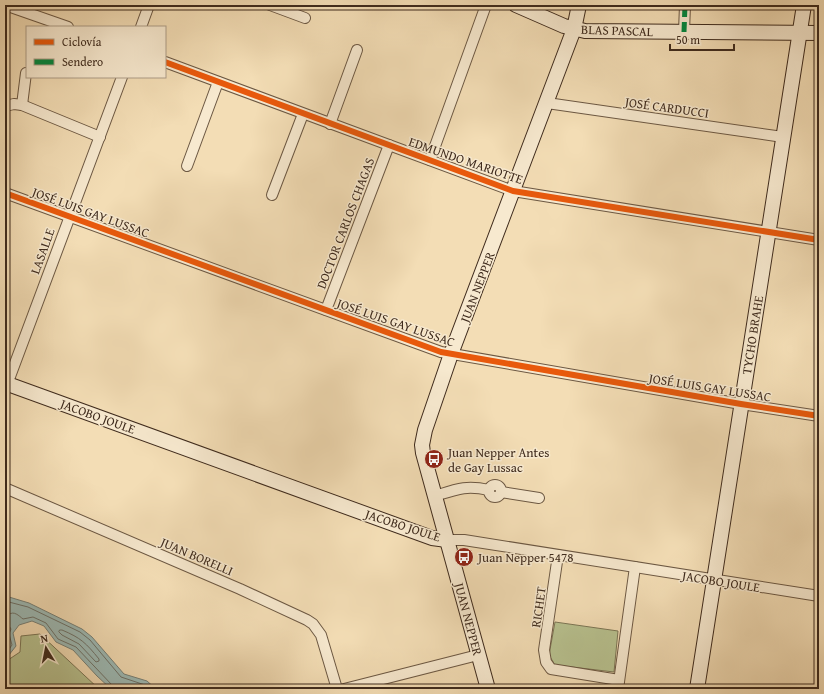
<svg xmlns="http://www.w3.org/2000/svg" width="824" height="694" font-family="'Gentium Book Plus',serif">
<rect width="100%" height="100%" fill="#f3ddb5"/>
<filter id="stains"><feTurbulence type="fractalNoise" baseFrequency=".005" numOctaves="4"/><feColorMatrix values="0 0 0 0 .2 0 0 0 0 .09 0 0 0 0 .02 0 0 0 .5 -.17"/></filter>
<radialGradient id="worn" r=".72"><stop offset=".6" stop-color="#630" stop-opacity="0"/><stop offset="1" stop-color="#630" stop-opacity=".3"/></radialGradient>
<g fill="#b8c290" stroke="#7c7656">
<path d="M 555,622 L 618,631 L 614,672 L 555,665 L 549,655 Z"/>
<path d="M 40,634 L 99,689 L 5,689 L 5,662 L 20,652 L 21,636 Z"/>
</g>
<path fill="#9dbab5" stroke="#778178" d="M 5,597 L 9,597 L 29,603 L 82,629 L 92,637 L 124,674 L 147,681 L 156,689 L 111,689 L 97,676 L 73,650 L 56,642 L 44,626 L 32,621 L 19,625 L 13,633 L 16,646 L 5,660 Z"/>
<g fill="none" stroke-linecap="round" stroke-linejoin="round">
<g stroke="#6e7269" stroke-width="1">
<path d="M 5,601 L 28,607 L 80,632 L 90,640 L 121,677 L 145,685 L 150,689"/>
<path d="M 60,630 L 62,630 C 81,638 86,643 99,659 L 99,661 L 96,662 L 79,644 L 62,635 L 59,632 Z"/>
<path d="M 5,655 L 12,645 L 9,634 L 11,629 L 6,621 L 8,615 C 14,610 19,616 23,619 L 33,617 L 46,623 L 58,639 L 76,647 L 112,685 L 113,689"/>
</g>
<defs>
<g id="street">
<path d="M 5,5 L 68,27"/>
<path d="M 270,5 L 305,18"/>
<path d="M 141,27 L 149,5"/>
<path d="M 684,32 L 685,5"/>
<path d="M 165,62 L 513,191 L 819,240"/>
<path d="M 547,103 L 783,137"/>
<path d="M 22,105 L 26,73"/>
<path d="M 5,106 L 14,104 L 22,105 L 100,137"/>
<path d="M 330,124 L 357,50"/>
<path d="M 430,160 L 486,5"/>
<path d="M 187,166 L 218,82"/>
<path d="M 5,193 L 441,352 L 741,404 L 819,416"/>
<path d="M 272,195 L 303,114"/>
<path d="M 326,310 L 389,145"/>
<path d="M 5,390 L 122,77"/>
<circle cx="495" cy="491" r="6"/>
<path d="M 5,488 L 240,589 L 307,620 L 313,624 L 321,635 L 337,689"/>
<path d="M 501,492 L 539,498"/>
<path d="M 435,496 C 457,489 466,485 489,490"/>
<path d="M 447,540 L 464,540 L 819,596"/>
<path d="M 558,555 L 544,650 L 546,662 L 551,669 L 619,680"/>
<path d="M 344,689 L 478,655"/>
<path d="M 618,689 L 635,567"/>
</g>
<g id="secondary">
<path d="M 516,5 L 564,26 L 585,31 L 819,33"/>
<path d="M 5,383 L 432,538 L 447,540"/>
<path d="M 488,689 L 423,453 L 422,445 L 425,430 L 451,354 L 574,29 L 579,5"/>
<path d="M 697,689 L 804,5"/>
</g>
</defs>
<use href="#street" stroke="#6c5843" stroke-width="12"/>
<use href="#secondary" stroke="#3f2b1d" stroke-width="16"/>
<use href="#street" stroke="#f7e9cf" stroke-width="10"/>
<use href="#secondary" stroke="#f7e9cf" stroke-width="14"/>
<path stroke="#00873e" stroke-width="5" stroke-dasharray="10 5" stroke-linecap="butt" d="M 684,32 L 685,5"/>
<defs>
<g id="cycleway">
<path d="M 165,62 L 513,191 L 819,240"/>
<path d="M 5,193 L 441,352 L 741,404 L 819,416"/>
</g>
</defs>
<use href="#cycleway" stroke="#f7e9cf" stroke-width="8"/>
<use href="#cycleway" stroke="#e8590c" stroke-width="6"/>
</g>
<defs>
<symbol id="bus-disc" viewBox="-11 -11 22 22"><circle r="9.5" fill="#8f2418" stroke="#f7e9cf"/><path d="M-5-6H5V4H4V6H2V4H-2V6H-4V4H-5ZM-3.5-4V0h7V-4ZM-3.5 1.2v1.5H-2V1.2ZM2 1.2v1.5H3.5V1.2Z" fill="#fff"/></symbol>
</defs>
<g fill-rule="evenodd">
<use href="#bus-disc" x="423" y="448" width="22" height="22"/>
<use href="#bus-disc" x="453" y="546" width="22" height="22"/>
</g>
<g text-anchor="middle" stroke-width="3" stroke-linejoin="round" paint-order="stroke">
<g font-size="13" fill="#3f2b1d" stroke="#f7e9cf">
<text transform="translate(617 30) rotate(2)" y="5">BLAS PASCAL</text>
<text transform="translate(667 107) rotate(8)" y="5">JOSÉ CARDUCCI</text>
<text transform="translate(466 160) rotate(19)" y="5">EDMUNDO MARIOTTE</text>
<text transform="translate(91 212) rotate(20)" y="5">JOSÉ LUIS GAY LUSSAC</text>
<text transform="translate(345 223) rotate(-69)" y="5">DOCTOR CARLOS CHAGAS</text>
<text transform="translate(42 251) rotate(-70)" y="5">LASALLE</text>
<text transform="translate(477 287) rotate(-69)" y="5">JUAN NEPPER</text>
<text transform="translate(396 322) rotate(19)" y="5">JOSÉ LUIS GAY LUSSAC</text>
<text transform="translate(752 335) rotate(-81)" y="5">TYCHO BRAHE</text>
<text transform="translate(710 387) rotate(9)" y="5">JOSÉ LUIS GAY LUSSAC</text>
<text transform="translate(98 416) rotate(20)" y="5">JACOBO JOULE</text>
<text transform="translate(403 525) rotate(18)" y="5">JACOBO JOULE</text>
<text transform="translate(197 556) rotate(23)" y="5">JUAN BORELLI</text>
<text transform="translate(721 581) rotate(9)" y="5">JACOBO JOULE</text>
<text transform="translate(538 607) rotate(-82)" y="5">RICHET</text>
<text transform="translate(469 619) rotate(75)" y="5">JUAN NEPPER</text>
</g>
<g font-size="13" fill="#3f2b1d" stroke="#f7e9cf" text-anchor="start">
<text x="448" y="457">Juan Nepper Antes<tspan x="448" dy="15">de Gay Lussac</tspan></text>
<text x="478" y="562">Juan Nepper 5478</text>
</g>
</g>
<rect width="824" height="694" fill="none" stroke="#f3ddb5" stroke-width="20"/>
<rect x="6" y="6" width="812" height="682" fill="none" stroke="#3f2b1d" stroke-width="2"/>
<rect x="10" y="10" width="804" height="674" fill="none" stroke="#3f2b1d"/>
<rect x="26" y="26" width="140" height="52" fill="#f7e9cf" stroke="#ad9d88"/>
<rect x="34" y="39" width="20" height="6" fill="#e8590c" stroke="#ad9d88"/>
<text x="62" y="46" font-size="12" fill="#3f2b1d">Ciclovía</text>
<rect x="34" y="59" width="20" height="6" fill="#00873e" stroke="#ad9d88"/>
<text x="62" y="66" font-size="12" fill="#3f2b1d">Sendero</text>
<g transform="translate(46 648) rotate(350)" stroke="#f7e9cf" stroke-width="3" paint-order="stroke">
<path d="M0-3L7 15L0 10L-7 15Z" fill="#3f2b1d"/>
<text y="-6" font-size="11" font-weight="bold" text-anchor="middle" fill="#3f2b1d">N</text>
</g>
<path d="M670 44v6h64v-6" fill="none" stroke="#3f2b1d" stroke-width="2"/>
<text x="676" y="44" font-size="12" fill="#3f2b1d" stroke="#f7e9cf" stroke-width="3" paint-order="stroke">50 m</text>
<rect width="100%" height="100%" filter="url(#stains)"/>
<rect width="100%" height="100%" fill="url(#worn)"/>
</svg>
